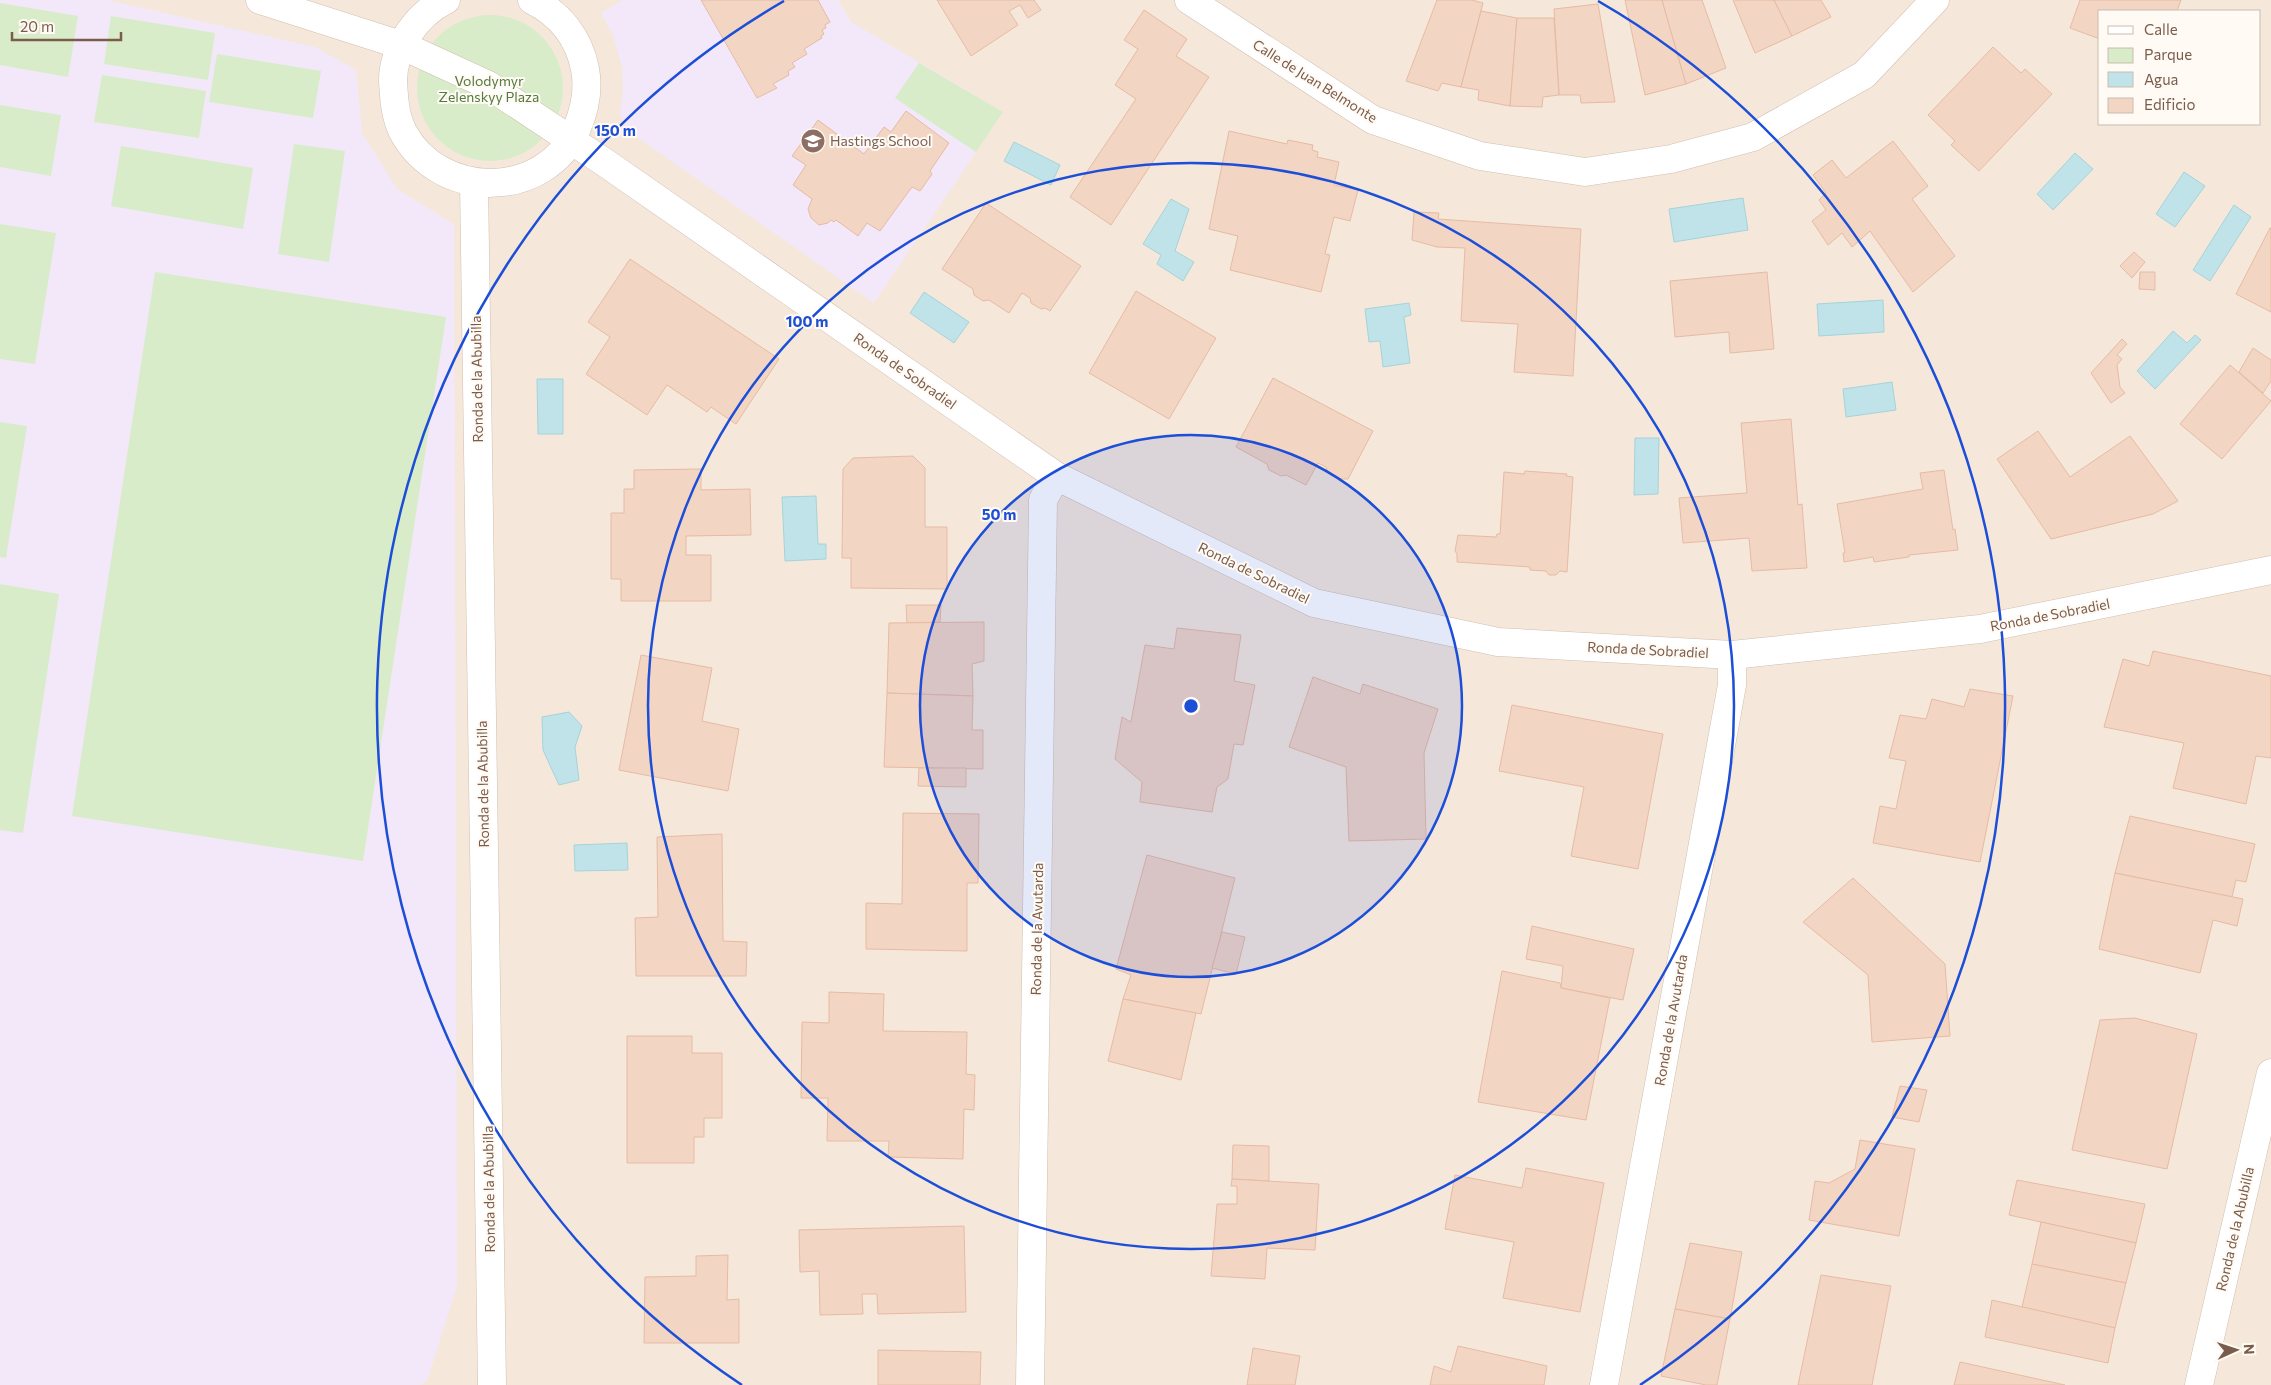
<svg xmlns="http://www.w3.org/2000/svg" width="2271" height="1385" font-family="Commissioner,sans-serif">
<rect width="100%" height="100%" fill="#fdf6ec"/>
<path fill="#f5e8da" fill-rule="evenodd" d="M 0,0 L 2271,0 L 2271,1385 L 0,1385 ZM 2100,11 L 2260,11 L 2260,124 L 2100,124 Z"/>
<g fill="#f3e8fa">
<path d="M 0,0 L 107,0 L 315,47 L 356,70 L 362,133 L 397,189 L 454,224 L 457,1286 L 427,1381 L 420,1385 L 0,1385 Z"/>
<path d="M 623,0 L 838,0 L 851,22 L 1003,112 L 874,303 L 627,130 L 620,114 L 623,89 L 622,66 L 612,33 L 601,13 Z"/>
</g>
<g fill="#d8ecc9">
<path d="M 0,3 L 78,16 L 68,77 L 0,65 Z"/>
<circle cx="490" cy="88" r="73"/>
<path d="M 111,16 L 215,33 L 208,80 L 104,64 Z"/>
<path d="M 217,54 L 321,71 L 313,118 L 209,102 Z"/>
<path d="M 919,63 L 1003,112 L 976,152 L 895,98 Z"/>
<path d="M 102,75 L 206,91 L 199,138 L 94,122 Z"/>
<path d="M 0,105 L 61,115 L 51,176 L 0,167 Z"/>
<path d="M 294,144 L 345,151 L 329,262 L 278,254 Z"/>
<path d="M 121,146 L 253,168 L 243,229 L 111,206 Z"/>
<path d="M 0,224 L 56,233 L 35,364 L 0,359 Z"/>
<path d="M 155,272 L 446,317 L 363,861 L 72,816 Z"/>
<path d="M 0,422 L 27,426 L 6,558 L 0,557 Z"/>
<path d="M 0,584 L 59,594 L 23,833 L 0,830 Z"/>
</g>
<g fill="#bfe3e8" stroke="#a5d3da">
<path d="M 1014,142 L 1060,165 L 1051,185 L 1004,161 Z"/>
<path d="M 2075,153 L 2093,169 L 2053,210 L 2037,194 Z"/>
<path d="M 2184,172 L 2205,186 L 2175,227 L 2156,214 Z"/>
<path d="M 1743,198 L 1748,230 L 1674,242 L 1669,209 Z"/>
<path d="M 1171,199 L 1189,209 L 1175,251 L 1194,262 L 1183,281 L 1157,264 L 1161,255 L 1143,244 Z"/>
<path d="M 2234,205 L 2251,217 L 2210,281 L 2193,270 Z"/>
<path d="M 924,292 L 969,322 L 954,343 L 910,313 Z"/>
<path d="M 1883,300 L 1884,332 L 1819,336 L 1817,304 Z"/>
<path d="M 1409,303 L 1411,315 L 1404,317 L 1410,363 L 1383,367 L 1380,341 L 1369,342 L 1365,309 Z"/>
<path d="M 2173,331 L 2187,343 L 2195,335 L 2201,340 L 2155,389 L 2137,371 Z"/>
<path d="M 537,379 L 563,379 L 563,434 L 538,434 Z"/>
<path d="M 1892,382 L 1896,410 L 1846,417 L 1843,389 Z"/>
<path d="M 1635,438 L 1659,438 L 1658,494 L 1634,495 Z"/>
<path d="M 816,496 L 818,544 L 826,544 L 826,559 L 785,561 L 782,497 Z"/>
<path d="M 569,712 L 582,726 L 575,747 L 579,780 L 559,785 L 543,750 L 542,717 Z"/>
<path d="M 627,843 L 628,870 L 575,871 L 574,845 Z"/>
</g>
<g fill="#f3d5c3" stroke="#e6bba3">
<path d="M 701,0 L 818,0 L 830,22 L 825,25 L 826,28 L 822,30 L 824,34 L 821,36 L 822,38 L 804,49 L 807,54 L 792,63 L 795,67 L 788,71 L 789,75 L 773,84 L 777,88 L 757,98 Z"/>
<path d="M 937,0 L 1034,0 L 1041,10 L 1028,18 L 1020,5 L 1009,11 L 1018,25 L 971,56 Z"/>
<path d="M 1437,0 L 1472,0 L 1483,3 L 1461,87 L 1442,83 L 1438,91 L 1406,81 Z"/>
<path d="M 1625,0 L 1662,0 L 1686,84 L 1645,95 Z"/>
<path d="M 1662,0 L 1702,0 L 1726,68 L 1686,84 Z"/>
<path d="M 1733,0 L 1774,0 L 1792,36 L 1755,53 Z"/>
<path d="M 1774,0 L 1821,0 L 1831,17 L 1792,36 Z"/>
<path d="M 2080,0 L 2181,0 L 2177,11 L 2100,11 L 2100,39 L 2070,28 Z"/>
<path d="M 1598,4 L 1615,102 L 1581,103 L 1580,95 L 1559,95 L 1554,9 Z"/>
<path d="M 1144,10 L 1187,39 L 1176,56 L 1209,77 L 1111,225 L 1070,197 L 1136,99 L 1115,85 L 1138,49 L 1124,40 Z"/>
<path d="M 1481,11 L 1517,18 L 1510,106 L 1478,100 L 1479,90 L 1461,87 Z"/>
<path d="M 1517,18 L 1554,18 L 1559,95 L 1543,97 L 1542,107 L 1510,106 Z"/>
<path d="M 1993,47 L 2021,73 L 2025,69 L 2052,94 L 1979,171 L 1951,145 L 1955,141 L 1928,115 Z"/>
<path d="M 906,111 L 949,143 L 930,171 L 932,174 L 920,191 L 912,187 L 880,231 L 867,223 L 858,236 L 836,220 L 834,222 L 831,220 L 828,223 L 819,225 L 811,218 L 808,209 L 812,199 L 793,185 L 806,165 L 792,156 L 818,120 L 864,154 L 884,127 L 891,132 Z"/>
<path d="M 1229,131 L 1287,144 L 1288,140 L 1313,145 L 1312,150 L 1318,152 L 1317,157 L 1339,162 L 1334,185 L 1358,190 L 1350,221 L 1334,217 L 1325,254 L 1330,255 L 1321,292 L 1230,270 L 1238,236 L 1209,229 Z"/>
<path d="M 1893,141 L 1928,186 L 1912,199 L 1955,256 L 1913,292 L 1870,231 L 1852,247 L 1842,233 L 1828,245 L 1812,221 L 1826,210 L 1819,200 L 1826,193 L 1813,175 L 1832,160 L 1846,178 Z"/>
<path d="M 986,203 L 1081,266 L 1050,311 L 1045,308 L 1041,309 L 1031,303 L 1030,298 L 1022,293 L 1009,313 L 989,300 L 983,301 L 974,295 L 973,289 L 942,269 Z"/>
<path d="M 1414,212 L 1439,213 L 1438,219 L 1581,229 L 1573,376 L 1514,372 L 1518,324 L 1461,321 L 1465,248 L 1437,247 L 1412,240 Z"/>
<path d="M 2270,228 L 2271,228 L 2271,312 L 2236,294 Z"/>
<path d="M 2134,252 L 2145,262 L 2132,278 L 2120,266 Z"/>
<path d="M 630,259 L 779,359 L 736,424 L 711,407 L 707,412 L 667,385 L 647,415 L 586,374 L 610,337 L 588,322 Z"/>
<path d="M 1767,272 L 1774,349 L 1730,353 L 1729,332 L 1675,337 L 1670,281 Z"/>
<path d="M 2140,272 L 2155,272 L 2155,290 L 2139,289 Z"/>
<path d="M 1136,291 L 1216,338 L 1169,419 L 1089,373 Z"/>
<path d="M 2122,339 L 2127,344 L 2117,355 L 2122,359 L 2117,365 L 2120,387 L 2125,393 L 2111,403 L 2091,373 Z"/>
<path d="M 2253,348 L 2271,360 L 2271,381 L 2263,393 L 2239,372 Z"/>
<path d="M 2230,365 L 2271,401 L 2222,459 L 2180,424 Z"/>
<path d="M 1273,378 L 1373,431 L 1348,479 L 1339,479 L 1328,473 L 1326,467 L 1318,463 L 1306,485 L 1286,475 L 1281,476 L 1269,470 L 1267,464 L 1236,447 Z"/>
<path d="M 1791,419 L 1798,505 L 1802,504 L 1807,568 L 1752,571 L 1749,538 L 1683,543 L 1679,498 L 1747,493 L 1741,423 Z"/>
<path d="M 2038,431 L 2070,477 L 2130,436 L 2178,501 L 2153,514 L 2051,539 L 1997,459 Z"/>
<path d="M 913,456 L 925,468 L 925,527 L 947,527 L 947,589 L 851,588 L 851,558 L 842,558 L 843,469 L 853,458 Z"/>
<path d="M 701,469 L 701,490 L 750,489 L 751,535 L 686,536 L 686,555 L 711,555 L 711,601 L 621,601 L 621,579 L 611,579 L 611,513 L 624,513 L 624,489 L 634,489 L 634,470 Z"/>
<path d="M 1944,470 L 1953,530 L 1955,529 L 1958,550 L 1909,555 L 1909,557 L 1874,562 L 1873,557 L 1844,562 L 1843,553 L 1845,553 L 1837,504 L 1923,489 L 1920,473 Z"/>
<path d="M 1525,471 L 1567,474 L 1566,476 L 1573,477 L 1567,572 L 1560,571 L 1556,575 L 1549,575 L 1546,571 L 1530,570 L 1530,567 L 1457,562 L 1457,554 L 1455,551 L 1458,535 L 1496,537 L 1497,534 L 1500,534 L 1504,472 L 1524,474 Z"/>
<path d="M 906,605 L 941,605 L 940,622 L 907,623 Z"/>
<path d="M 984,622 L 984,661 L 972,664 L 973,696 L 887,693 L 889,623 Z"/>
<path d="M 1177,628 L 1241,635 L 1234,681 L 1255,685 L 1243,745 L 1234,744 L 1228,779 L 1217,787 L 1212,812 L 1140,802 L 1142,782 L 1115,759 L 1122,717 L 1131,722 L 1145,645 L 1174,649 Z"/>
<path d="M 2153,651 L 2271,676 L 2271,758 L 2256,756 L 2246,804 L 2173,788 L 2184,743 L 2104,727 L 2123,659 L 2149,666 Z"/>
<path d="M 641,655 L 712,668 L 702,721 L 739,729 L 728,791 L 619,770 Z"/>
<path d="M 1313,677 L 1360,694 L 1363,684 L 1438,709 L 1424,753 L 1426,839 L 1349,841 L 1346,767 L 1289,747 Z"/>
<path d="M 1970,689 L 2013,696 L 1980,862 L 1873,843 L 1880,806 L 1896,809 L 1906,761 L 1889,758 L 1900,715 L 1926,719 L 1932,699 L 1964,707 Z"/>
<path d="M 887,693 L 973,696 L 972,730 L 983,730 L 983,769 L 884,767 Z"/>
<path d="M 1512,705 L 1663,734 L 1638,869 L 1571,856 L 1584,787 L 1499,771 Z"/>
<path d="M 919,768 L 966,768 L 966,787 L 918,786 Z"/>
<path d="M 903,813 L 979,814 L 978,883 L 967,883 L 967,951 L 866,949 L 866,903 L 902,904 Z"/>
<path d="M 2130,816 L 2255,844 L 2246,882 L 2236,880 L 2232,897 L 2115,873 Z"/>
<path d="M 722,834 L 723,941 L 747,942 L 746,976 L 636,976 L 635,918 L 658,917 L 657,837 Z"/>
<path d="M 1147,855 L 1235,878 L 1201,1014 L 1123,999 L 1131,975 L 1116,969 Z"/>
<path d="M 2115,873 L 2243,899 L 2237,926 L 2213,920 L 2200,973 L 2099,949 Z"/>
<path d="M 1853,878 L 1945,964 L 1950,1036 L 1872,1042 L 1868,975 L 1803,922 Z"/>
<path d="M 1532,926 L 1634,949 L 1623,1000 L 1561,988 L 1563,966 L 1526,959 Z"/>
<path d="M 1222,932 L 1245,937 L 1236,974 L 1212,968 Z"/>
<path d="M 1502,971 L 1560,983 L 1561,988 L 1610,998 L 1586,1120 L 1478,1102 Z"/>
<path d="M 829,992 L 884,994 L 883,1031 L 967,1032 L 966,1074 L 975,1075 L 974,1110 L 964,1109 L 963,1159 L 888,1157 L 889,1141 L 827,1141 L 828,1098 L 801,1098 L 802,1022 L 829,1023 Z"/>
<path d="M 1123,999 L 1196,1013 L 1181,1080 L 1108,1061 Z"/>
<path d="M 2135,1018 L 2197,1034 L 2167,1169 L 2072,1150 L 2100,1020 Z"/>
<path d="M 627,1036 L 692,1036 L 692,1053 L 722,1053 L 722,1118 L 704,1118 L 704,1137 L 694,1137 L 694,1163 L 627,1163 Z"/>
<path d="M 1900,1086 L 1927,1090 L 1919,1122 L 1892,1117 Z"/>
<path d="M 1860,1140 L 1915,1149 L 1899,1236 L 1809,1220 L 1815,1181 L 1829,1183 L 1855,1169 Z"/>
<path d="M 1233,1145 L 1269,1146 L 1269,1181 L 1232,1179 Z"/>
<path d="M 1526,1168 L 1604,1183 L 1580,1312 L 1503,1298 L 1514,1242 L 1445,1229 L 1455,1175 L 1522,1188 Z"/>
<path d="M 1232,1179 L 1319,1184 L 1315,1250 L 1267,1248 L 1265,1279 L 1211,1276 L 1217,1204 L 1237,1204 L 1237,1186 L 1231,1186 Z"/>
<path d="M 2017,1180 L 2145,1204 L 2136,1243 L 2009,1215 Z"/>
<path d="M 2041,1222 L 2136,1243 L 2126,1283 L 2032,1264 Z"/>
<path d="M 964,1226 L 966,1312 L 878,1314 L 877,1294 L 862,1294 L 863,1314 L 820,1315 L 819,1271 L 800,1272 L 799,1230 Z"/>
<path d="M 1690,1243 L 1742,1252 L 1730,1319 L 1675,1309 Z"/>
<path d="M 728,1255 L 727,1300 L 739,1299 L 739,1343 L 644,1343 L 645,1277 L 696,1276 L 696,1256 Z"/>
<path d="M 2032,1264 L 2126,1283 L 2115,1328 L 2022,1307 Z"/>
<path d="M 1821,1275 L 1891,1286 L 1872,1385 L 1798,1385 Z"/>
<path d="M 1992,1300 L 2115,1328 L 2108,1363 L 1985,1337 Z"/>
<path d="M 1675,1309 L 1730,1319 L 1717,1385 L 1706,1385 L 1661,1376 Z"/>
<path d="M 1458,1346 L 1547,1366 L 1544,1385 L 1430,1385 L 1434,1366 L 1451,1372 Z"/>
<path d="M 1253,1348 L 1300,1356 L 1295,1385 L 1247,1385 Z"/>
<path d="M 878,1350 L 981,1352 L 980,1385 L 878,1385 Z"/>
<path d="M 1960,1362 L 2065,1385 L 1954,1385 Z"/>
</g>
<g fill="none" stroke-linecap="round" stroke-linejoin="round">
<defs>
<g id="street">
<path d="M 260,0 L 401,45 L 488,85 L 607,164 L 1056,476 L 1314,603 L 1498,642 L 1732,655 L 1980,629 L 2271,570"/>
<path d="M 446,0 C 417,14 393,48 393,81 C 394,99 395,116 403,132 C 440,201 546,200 577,128 C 585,109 589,90 585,69 C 579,38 560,14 532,0"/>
<path d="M 1189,0 L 1373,120 L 1480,156 L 1585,172 L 1671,159 L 1753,137 L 1864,75 L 1935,0"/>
<path d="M 474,183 L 492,1385"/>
<path d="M 1030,1385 L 1043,500 L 1056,476"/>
<path d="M 1604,1385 L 1732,685 L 1732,655"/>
<path d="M 2199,1385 L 2271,1073"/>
</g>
</defs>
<use href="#street" stroke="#d1beb0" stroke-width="29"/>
<use href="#street" stroke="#fff" stroke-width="28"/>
</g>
<circle cx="1191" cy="706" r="271" fill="#1d4ed8" fill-opacity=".12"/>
<g fill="none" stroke="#1d4ed8" stroke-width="2.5">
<circle cx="1191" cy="706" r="271"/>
<circle cx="1191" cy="706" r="543"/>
<path d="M742 1385A814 814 0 0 1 784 1M1598 1A814 814 0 0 1 1640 1385"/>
</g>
<defs>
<symbol id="school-disc" viewBox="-11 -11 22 22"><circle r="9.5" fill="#8d6e63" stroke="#fffaf3"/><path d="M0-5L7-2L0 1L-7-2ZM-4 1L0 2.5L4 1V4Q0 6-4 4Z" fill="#fff"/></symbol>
</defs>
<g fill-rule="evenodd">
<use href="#school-disc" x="799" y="127" width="28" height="28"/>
</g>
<g text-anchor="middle" stroke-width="4" stroke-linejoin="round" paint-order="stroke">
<g font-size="14" fill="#537a41" stroke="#fffaf3">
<text x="489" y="86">Volodymyr<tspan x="489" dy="16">Zelenskyy Plaza</tspan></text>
</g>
<g font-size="14" fill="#7a5c4d" stroke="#fffaf3">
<text transform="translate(1315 81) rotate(32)" y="5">Calle de Juan Belmonte</text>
<text transform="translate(905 371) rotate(35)" y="5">Ronda de Sobradiel</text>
<text transform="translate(477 379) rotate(-91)" y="5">Ronda de la Abubilla</text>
<text transform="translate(1254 573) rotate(26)" y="5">Ronda de Sobradiel</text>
<text transform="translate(2050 615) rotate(-11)" y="5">Ronda de Sobradiel</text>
<text transform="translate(1648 650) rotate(3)" y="5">Ronda de Sobradiel</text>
<text transform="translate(483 784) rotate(-91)" y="5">Ronda de la Abubilla</text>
<text transform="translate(1037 929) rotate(-89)" y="5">Ronda de la Avutarda</text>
<text transform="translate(1671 1020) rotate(-80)" y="5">Ronda de la Avutarda</text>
<text transform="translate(489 1189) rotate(-91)" y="5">Ronda de la Abubilla</text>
<text transform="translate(2235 1229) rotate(-77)" y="5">Ronda de la Abubilla</text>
</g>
<g font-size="14" fill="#785e54" stroke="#fffaf3" text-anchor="start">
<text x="830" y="146">Hastings School</text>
</g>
</g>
<circle cx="1191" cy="706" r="8" fill="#1d4ed8" stroke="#fffaf3" stroke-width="2.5"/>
<g font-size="15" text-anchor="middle" font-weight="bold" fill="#1d4ed8" stroke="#fffaf3" stroke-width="4" stroke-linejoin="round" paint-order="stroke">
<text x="615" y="136">150 m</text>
<text x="807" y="327">100 m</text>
<text x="999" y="520">50 m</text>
</g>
<rect x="2098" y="10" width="162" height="115" fill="#fffaf3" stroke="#cabbb1"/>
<rect x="2108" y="26" width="25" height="8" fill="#ffffff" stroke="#cabbb1"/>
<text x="2144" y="35" font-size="15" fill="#7a5c4d">Calle</text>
<rect x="2108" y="48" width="25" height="15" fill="#d8ecc9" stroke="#cabbb1"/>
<text x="2144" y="60" font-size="15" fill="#7a5c4d">Parque</text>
<rect x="2108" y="72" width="25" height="15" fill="#bfe3e8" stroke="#cabbb1"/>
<text x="2144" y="85" font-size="15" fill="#7a5c4d">Agua</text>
<rect x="2108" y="98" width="25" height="15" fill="#f3d5c3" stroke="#cabbb1"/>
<text x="2144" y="110" font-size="15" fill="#7a5c4d">Edificio</text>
<g transform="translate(2236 1350) rotate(87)" stroke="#fffaf3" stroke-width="4" paint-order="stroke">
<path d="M0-4L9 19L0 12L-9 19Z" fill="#7a5c4d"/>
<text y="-8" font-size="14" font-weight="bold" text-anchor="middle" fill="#7a5c4d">N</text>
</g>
<path d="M12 32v8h109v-8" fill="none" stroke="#7a5c4d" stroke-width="2.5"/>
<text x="20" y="32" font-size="15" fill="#7a5c4d" stroke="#fffaf3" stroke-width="4" paint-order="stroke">20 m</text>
</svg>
